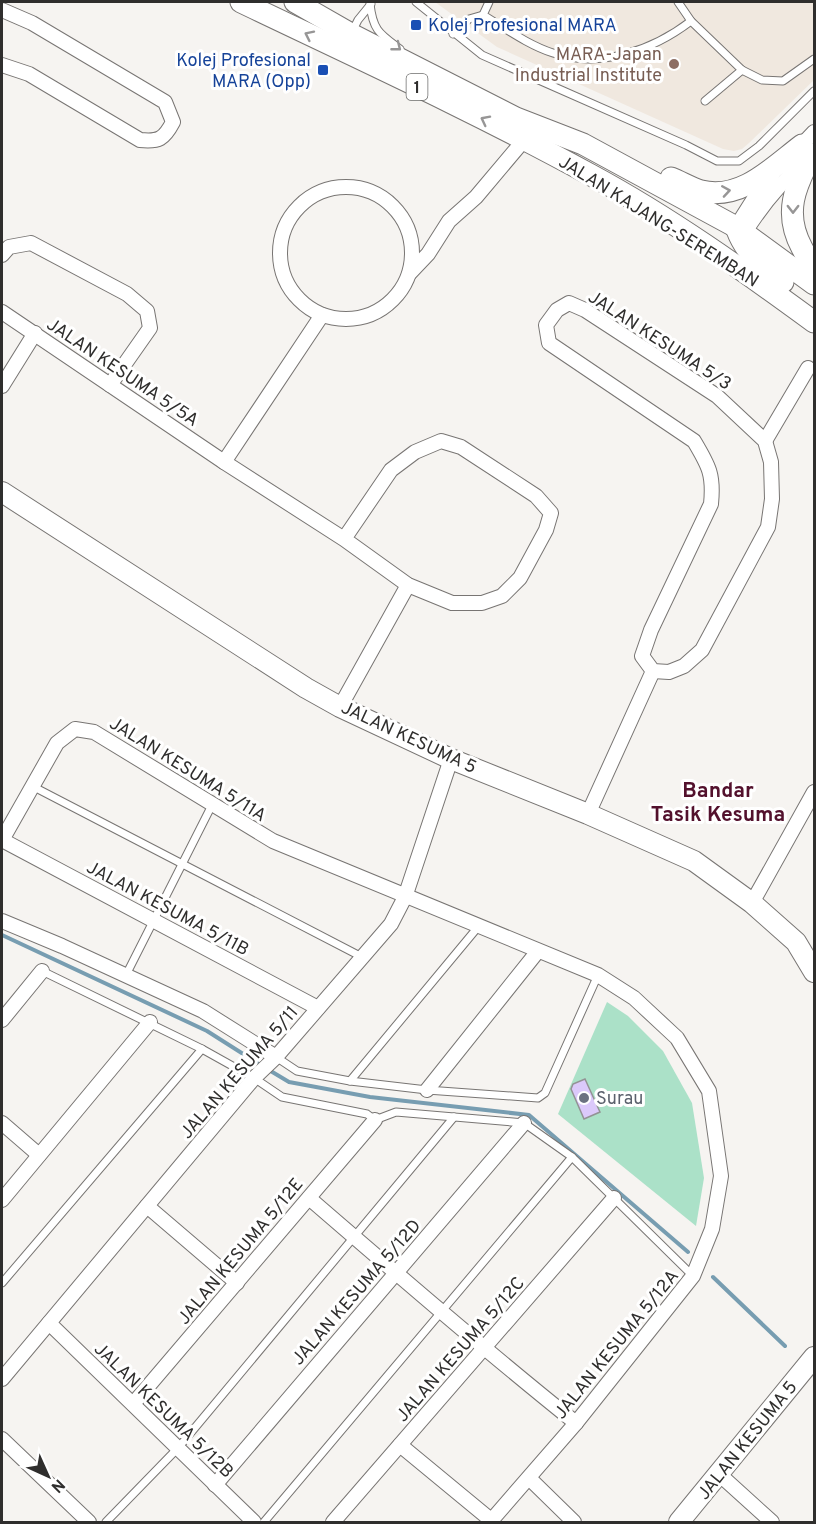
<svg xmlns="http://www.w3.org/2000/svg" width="816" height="1524" font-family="Overpass,sans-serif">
<rect width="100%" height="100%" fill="#f6f4f1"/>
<path fill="#f0e8df" d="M 435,2 L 814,2 L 814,80 L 749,143 L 742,149 L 734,151 L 723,149 L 497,47 Z"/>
<path fill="#abe1c8" d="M 607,1002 L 628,1016 L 663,1051 L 692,1103 L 704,1178 L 696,1226 L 558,1114 Z"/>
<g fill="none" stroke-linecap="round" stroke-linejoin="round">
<g stroke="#779db1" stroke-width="4">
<path d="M 2,935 L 207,1031 L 262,1066"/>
<path d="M 269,1070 L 289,1082 L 370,1097 L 529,1115 L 688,1252"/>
<path d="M 713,1277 L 785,1346"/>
</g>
</g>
<path fill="#dbc9fa" stroke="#939294" stroke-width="1.5" d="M 585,1079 L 600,1112 L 584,1119 L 571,1089 L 573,1084 Z"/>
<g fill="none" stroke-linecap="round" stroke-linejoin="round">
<defs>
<g id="lane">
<path d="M 416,2 L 482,55 L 686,145 L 717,161 L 739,161 L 759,146 L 814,91"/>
<path d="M 489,2 L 483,15 C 505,28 528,45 553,53 C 601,69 653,50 691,21"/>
<path d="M 678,2 L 691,21 L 742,70 L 762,80 L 783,81 L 814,59"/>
<path d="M 370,4 C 373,31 380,34 400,49"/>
<path d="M 352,32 L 358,20 L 371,4"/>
<path d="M 453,34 L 469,19 L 483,15"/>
<path d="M 705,101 L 742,70"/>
<path d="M 32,786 L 362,957"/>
<path d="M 42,971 L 202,1049 L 254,1078 L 282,1097 L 367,1114 L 375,1120 L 396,1112 L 524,1123 L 572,1157 L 693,1276"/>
<path d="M 126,975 L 212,805"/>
<path d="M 276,1057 L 297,1071 L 350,1081 L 427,1090 L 538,1098 L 545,1093 L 598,975"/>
<path d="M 350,1081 L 478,927"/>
<path d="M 2,1283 L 202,1049"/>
<path d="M 106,1522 L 178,1448 L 454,1117"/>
<path d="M 264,1522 L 572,1157"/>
</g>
<g id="street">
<path d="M 2,10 L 32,23 L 165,102 L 173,122 C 164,139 159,142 140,140 L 29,74 L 2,65"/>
<path d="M 797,150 L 814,132"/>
<circle cx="346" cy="253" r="66"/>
<path d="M 736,227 L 755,197 L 773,174"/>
<path d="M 745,232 C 762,205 780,183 804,162"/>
<path d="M 2,255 L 9,247 L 31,243 L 127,294 L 147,311 L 150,328 L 110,385"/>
<path d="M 409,274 L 428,254 L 449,221 L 476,197 L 524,140"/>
<path d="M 569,303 L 585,310 L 717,396 L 765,441 L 771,462 L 772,499 L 768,527 L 702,650 L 684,666 L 669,672 L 653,671 L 642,656 L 651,630 L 711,504 C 714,475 709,466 694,441 L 549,343 L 546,325 L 557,310 Z"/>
<path d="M 2,312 L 224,462 L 344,539 L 408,585 L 452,603 L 482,603 L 502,596 L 520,578 L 546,530 L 551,513 L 536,496 L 461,447 L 441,441 L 415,452 L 391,470 L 344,539"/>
<path d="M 2,386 L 35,333"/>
<path d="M 765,441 L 808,368"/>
<path d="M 224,462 L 322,315"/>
<path d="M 340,707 L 408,585"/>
<path d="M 588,814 L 653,671"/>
<path d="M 2,840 L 57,743 L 75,729 L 94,732 L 273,841 L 598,975 L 634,998 L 677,1038 L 709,1091 L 721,1176 L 712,1229 L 693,1276 L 576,1423 L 490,1522"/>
<path d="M 2,840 L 318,1008"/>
<path d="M 752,903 L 814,792"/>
<path d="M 2,921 L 62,946 L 203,1011 L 276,1057"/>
<path d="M 2,1020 L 42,971"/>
<path d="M 427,1090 L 538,951"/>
<path d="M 2,1123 L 39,1155"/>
<path d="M 309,1198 C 397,1274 485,1350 576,1423"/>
<path d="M 2,1200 L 150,1022"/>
<path d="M 147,1206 L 237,1283"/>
<path d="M 49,1323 L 254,1522"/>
<path d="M 2,1379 L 254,1078 L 276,1057 L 391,924 L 405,897 L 451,759"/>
<path d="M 133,1404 L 375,1120"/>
<path d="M 2,1439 L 89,1522"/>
<path d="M 400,1445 L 492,1521"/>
<path d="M 719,1474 L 772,1522"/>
<path d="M 529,1478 L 574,1522"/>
<path d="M 215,1485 L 524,1123"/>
<path d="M 333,1522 L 614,1198"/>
</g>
<g id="secondary">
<path d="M 2,492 L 306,688 L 340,707 L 451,759 L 588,814 L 694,861 L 752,903 L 796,942 L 814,972"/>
<path d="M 679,1522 L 814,1357"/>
</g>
<g id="primary">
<path d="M 241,2 C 358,58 476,112 591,175 C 669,217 743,270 814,322"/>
<path d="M 295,2 L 351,34 L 516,118 L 583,144 L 736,227 L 814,284"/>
<path d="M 812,154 C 795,187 783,213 802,248 C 806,255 809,263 814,268"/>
<path d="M 671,178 C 681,182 691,188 701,191 C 741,201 773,167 802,145"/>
<path d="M 737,230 C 746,254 763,267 783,282"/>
</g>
</defs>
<use href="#lane" stroke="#787573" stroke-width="9"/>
<use href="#street" stroke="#787573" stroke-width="16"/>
<use href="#secondary" stroke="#787573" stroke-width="22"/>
<use href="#primary" stroke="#787573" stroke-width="23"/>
<use href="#lane" stroke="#fff" stroke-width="7"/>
<use href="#street" stroke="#fff" stroke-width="14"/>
<use href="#secondary" stroke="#fff" stroke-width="20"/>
<use href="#primary" stroke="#fff" stroke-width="21"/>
</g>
<defs><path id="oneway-chevron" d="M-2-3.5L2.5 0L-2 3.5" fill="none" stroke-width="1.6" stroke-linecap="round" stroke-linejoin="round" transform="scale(1.5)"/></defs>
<g stroke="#979696">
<use href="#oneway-chevron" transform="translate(309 35) rotate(-154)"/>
<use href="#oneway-chevron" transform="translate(397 47) rotate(38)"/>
<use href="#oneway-chevron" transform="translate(485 120) rotate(-153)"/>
<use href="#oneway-chevron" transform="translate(726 191) rotate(-9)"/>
<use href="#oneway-chevron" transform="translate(793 209) rotate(90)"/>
</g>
<g fill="#1a4fb4" stroke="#fff" stroke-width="2">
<rect x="410" y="19" width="12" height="12" rx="3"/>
<rect x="317" y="64" width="12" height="12" rx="3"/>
</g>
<circle fill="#8d6e63" stroke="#fff" stroke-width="2" cx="674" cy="64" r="6"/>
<circle fill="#6b7280" stroke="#fff" stroke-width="2" cx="584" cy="1098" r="6"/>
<g text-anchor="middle" stroke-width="6" stroke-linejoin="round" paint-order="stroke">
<rect fill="#fff" stroke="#6d6d6c" stroke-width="1.5" x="406.5" y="74" width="21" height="26" rx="4.5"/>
<g font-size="16" font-weight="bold" fill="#2f2e2d">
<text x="417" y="93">1</text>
</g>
<g font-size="18" fill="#164399" stroke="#fff" text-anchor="start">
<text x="428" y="31">Kolej Profesional MARA</text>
<text x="311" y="66" text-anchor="end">Kolej Profesional<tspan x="311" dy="21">MARA (Opp)</tspan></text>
</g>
<g font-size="18" fill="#785e54" stroke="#fff" text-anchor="end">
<text x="662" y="60">MARA-Japan<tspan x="662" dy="21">Industrial Institute</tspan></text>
</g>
<g font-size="18" fill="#2f2e2d" stroke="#fff">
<text transform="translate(659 221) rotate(32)" y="6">JALAN KAJANG-SEREMBAN</text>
<text transform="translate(660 340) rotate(33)" y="6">JALAN KESUMA 5/3</text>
<text transform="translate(123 372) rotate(34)" y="6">JALAN KESUMA 5/5A</text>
<text transform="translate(409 737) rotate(25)" y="6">JALAN KESUMA 5</text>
<text transform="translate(188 769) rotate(32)" y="6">JALAN KESUMA 5/11A</text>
<text transform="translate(168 908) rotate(28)" y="6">JALAN KESUMA 5/11B</text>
<text transform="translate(239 1072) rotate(-49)" y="6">JALAN KESUMA 5/11</text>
<text transform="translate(240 1251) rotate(-50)" y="6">JALAN KESUMA 5/12E</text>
<text transform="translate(356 1292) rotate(-49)" y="6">JALAN KESUMA 5/12D</text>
<text transform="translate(616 1344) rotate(-51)" y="6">JALAN KESUMA 5/12A</text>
<text transform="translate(460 1349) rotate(-49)" y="6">JALAN KESUMA 5/12C</text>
<text transform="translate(164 1410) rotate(44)" y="6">JALAN KESUMA 5/12B</text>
<text transform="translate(747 1440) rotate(-51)" y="6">JALAN KESUMA 5</text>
</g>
<g font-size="18" fill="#5b616d" stroke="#fff" text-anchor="start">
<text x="596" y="1104">Surau</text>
</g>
<g font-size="21" font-weight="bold" fill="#53112d" stroke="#fff">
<text x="718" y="797">Bandar<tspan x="718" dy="24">Tasik Kesuma</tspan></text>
</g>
</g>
<rect width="816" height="1524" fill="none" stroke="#2f2e2d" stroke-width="6"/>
<g transform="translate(48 1476) rotate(135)" stroke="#ffffff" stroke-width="4.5" paint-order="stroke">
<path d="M0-4.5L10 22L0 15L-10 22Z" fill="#2f2e2d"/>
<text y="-9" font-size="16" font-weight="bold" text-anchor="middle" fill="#2f2e2d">N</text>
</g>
</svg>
